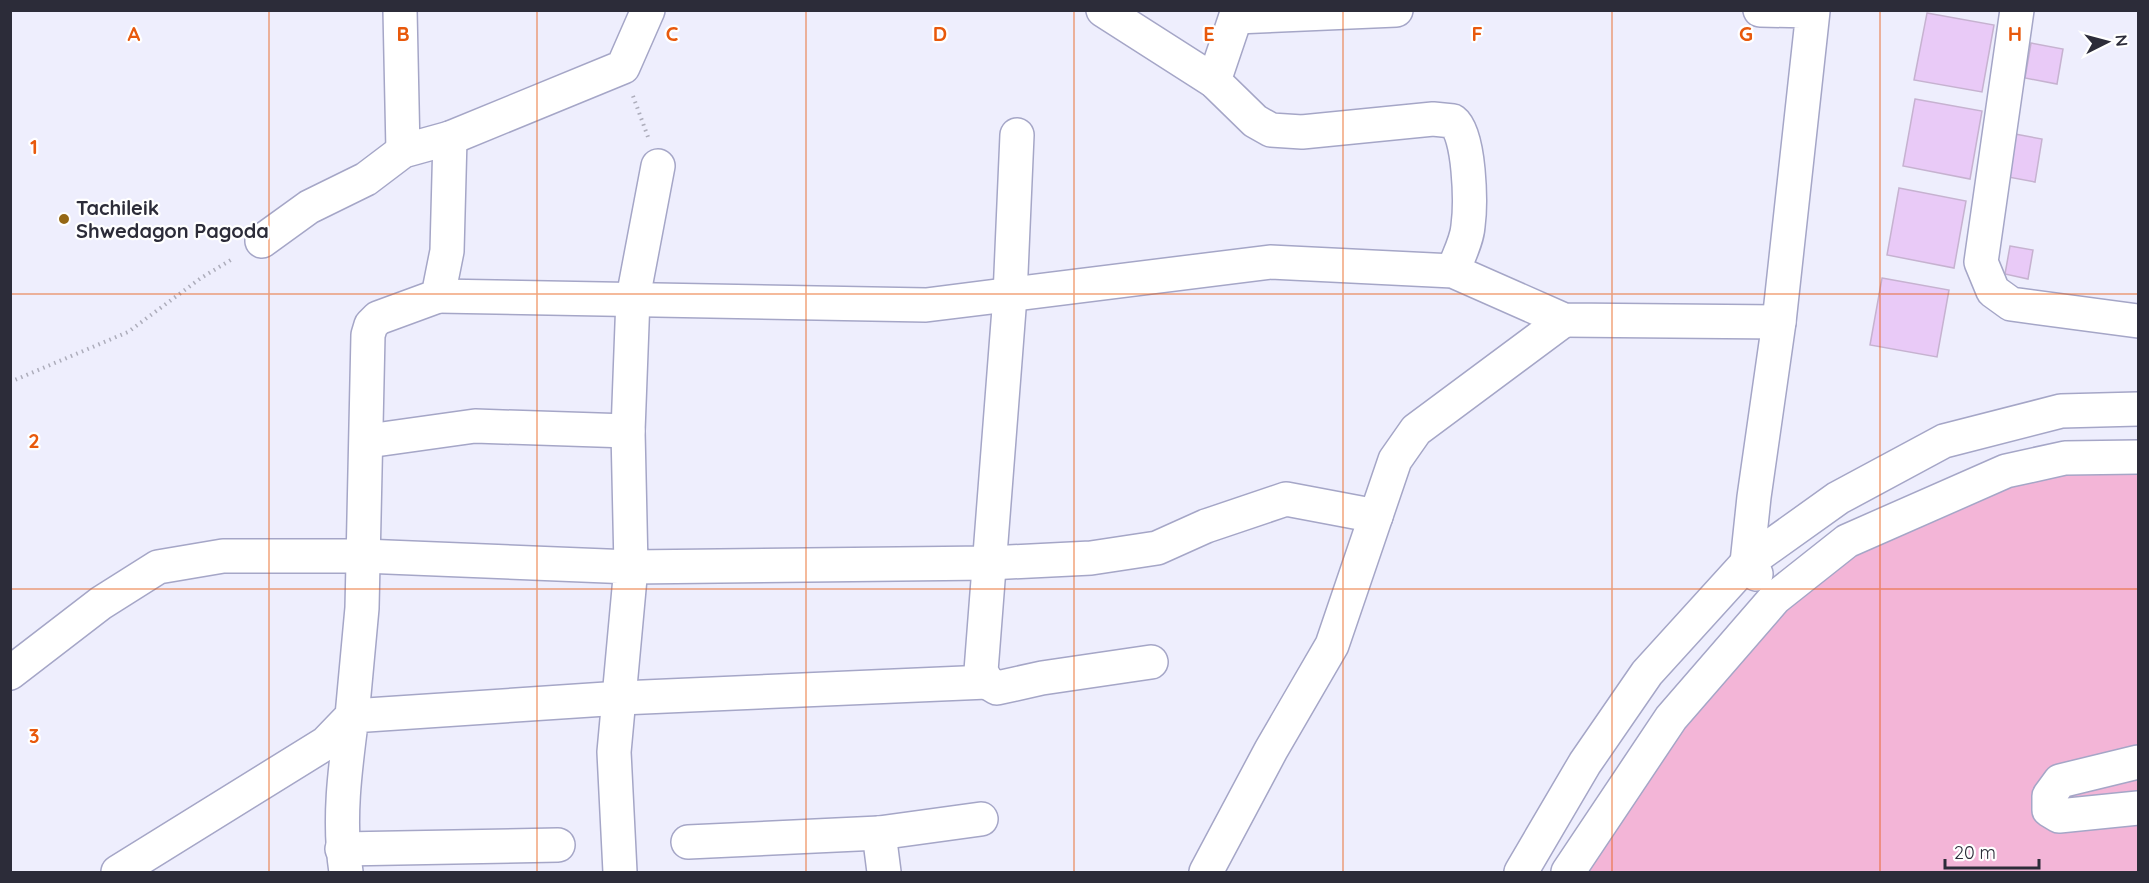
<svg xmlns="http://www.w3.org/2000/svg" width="2149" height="883" font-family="Quicksand,sans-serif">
<rect width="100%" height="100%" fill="#eeeefd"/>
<path fill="#f3b5d7" d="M 2138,467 L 2138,872 L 1567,872 L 1601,814 L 1812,571 L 1970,478 Z"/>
<g fill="#e9caf7" stroke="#c6b2d0" stroke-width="1.5">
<path d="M 1927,13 L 1994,25 L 1982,92 L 1914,80 Z"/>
<path d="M 2031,43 L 2063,49 L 2057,84 L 2025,78 Z"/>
<path d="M 1915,99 L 1982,111 L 1970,179 L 1903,166 Z"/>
<path d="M 2015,134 L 2042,139 L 2035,182 L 2008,177 Z"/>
<path d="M 1899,188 L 1966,201 L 1954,268 L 1887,255 Z"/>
<path d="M 2010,246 L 2033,250 L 2028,279 L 2005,274 Z"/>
<path d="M 1882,278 L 1949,290 L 1937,357 L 1870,345 Z"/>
</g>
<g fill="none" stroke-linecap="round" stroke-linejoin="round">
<defs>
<g id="minor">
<path d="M 400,10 L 403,151"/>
<path d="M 1103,10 L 1214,81 L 1255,121 L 1271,130 L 1302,132 L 1433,119 L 1453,121 C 1470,134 1471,204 1468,226 C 1467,241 1458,257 1453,271"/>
<path d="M 2017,10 L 1981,262 L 1993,291 L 2011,304 L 2138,321"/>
<path d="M 1236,17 L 1396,10"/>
<path d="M 1214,81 L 1238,10"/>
<path d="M 1017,135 L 1010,296 L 981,671 L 987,682 L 997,688 L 1042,678 L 1151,662"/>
<path d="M 658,166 L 633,298 L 628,431 L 631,567 L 989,563 L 1091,558 L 1157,548 L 1206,526 L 1286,499 L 1376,516"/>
<path d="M 262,241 L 309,207 L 366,179 L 403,151 L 450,138 L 623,67 L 648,10"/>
<path d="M 438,296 L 926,305 L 1270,262 L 1453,271 L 1564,320 L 1779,322"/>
<path d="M 368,441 L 475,426 L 628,431"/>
<path d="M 1756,574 L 1747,563 L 1754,497 L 1779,322 L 1813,11 L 1760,10"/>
<path d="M 10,673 L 101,603 L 158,567 L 223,556 L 363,556 L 631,567 L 614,752 L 620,872"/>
<path d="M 2138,762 L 2060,781 L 2049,796 L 2049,810 L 2059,816 L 2138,808"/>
<path d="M 879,833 L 884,872"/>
<path d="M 688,842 L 879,833 L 981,819"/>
<path d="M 342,849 L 558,845"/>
<path d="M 118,872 L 326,743 L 352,716 L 362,608 L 368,335 L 371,325 L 378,318 L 438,296 L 447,251 L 450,138"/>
<path d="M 346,872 C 338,820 345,769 352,716 L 621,698 L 987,682"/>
<path d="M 1206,872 L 1271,750 L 1332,645 L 1395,460 L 1416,430 L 1564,320"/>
<path d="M 1521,872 L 1585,763 L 1647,673 L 1747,563 L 1838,498 L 1944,441 L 2061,411 L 2138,409"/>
<path d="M 1568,872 L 1671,718 L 1775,598 L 1847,541 L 2006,471 L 2065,458 L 2138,457"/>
</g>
</defs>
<use href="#minor" stroke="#a5a6c7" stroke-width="36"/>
<g stroke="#adadbb" stroke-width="4" stroke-dasharray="1.5 4.5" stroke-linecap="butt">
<path d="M 633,96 L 648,137"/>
<path d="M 10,382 L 128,332 L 201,278 L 234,258"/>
</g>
<use href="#minor" stroke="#fff" stroke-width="33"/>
</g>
<path fill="none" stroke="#e8590c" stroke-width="1.5" stroke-opacity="0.55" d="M 269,10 L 269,872M 537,10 L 537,872M 806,10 L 806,872M 1074,10 L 1074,872M 1343,10 L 1343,872M 1612,10 L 1612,872M 1880,10 L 1880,872M 10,294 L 2138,294M 10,589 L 2138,589"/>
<circle fill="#956715" stroke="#fff" stroke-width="2" cx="64" cy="219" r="6"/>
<g text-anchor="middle" stroke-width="4.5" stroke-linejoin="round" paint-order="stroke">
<g font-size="20" font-weight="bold" fill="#2c2c39" stroke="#fff" text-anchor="start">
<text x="76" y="215">Tachileik<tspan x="76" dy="23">Shwedagon Pagoda</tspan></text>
</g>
</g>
<g font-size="20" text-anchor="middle" font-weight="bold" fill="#e8590c" stroke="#fff" stroke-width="4.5" stroke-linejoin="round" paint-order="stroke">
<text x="134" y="41">A</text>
<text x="403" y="41">B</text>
<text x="672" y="41">C</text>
<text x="940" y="41">D</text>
<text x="1209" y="41">E</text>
<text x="1477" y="41">F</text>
<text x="1746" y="41">G</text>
<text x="2015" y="41">H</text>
<text x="34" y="154">1</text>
<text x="34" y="448">2</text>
<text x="34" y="743">3</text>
</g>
<rect width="2149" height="883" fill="none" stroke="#2c2c39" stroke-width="24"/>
<g transform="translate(2107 42) rotate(84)" stroke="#ffffff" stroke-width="4.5" paint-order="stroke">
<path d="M0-4.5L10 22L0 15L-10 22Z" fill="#2c2c39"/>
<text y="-9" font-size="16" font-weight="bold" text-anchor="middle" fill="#2c2c39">N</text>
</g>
<path d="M1945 859v9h94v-9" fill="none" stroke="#2c2c39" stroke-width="3"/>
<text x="1954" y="859" font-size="18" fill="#2c2c39" stroke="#ffffff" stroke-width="4.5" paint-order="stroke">20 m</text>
</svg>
